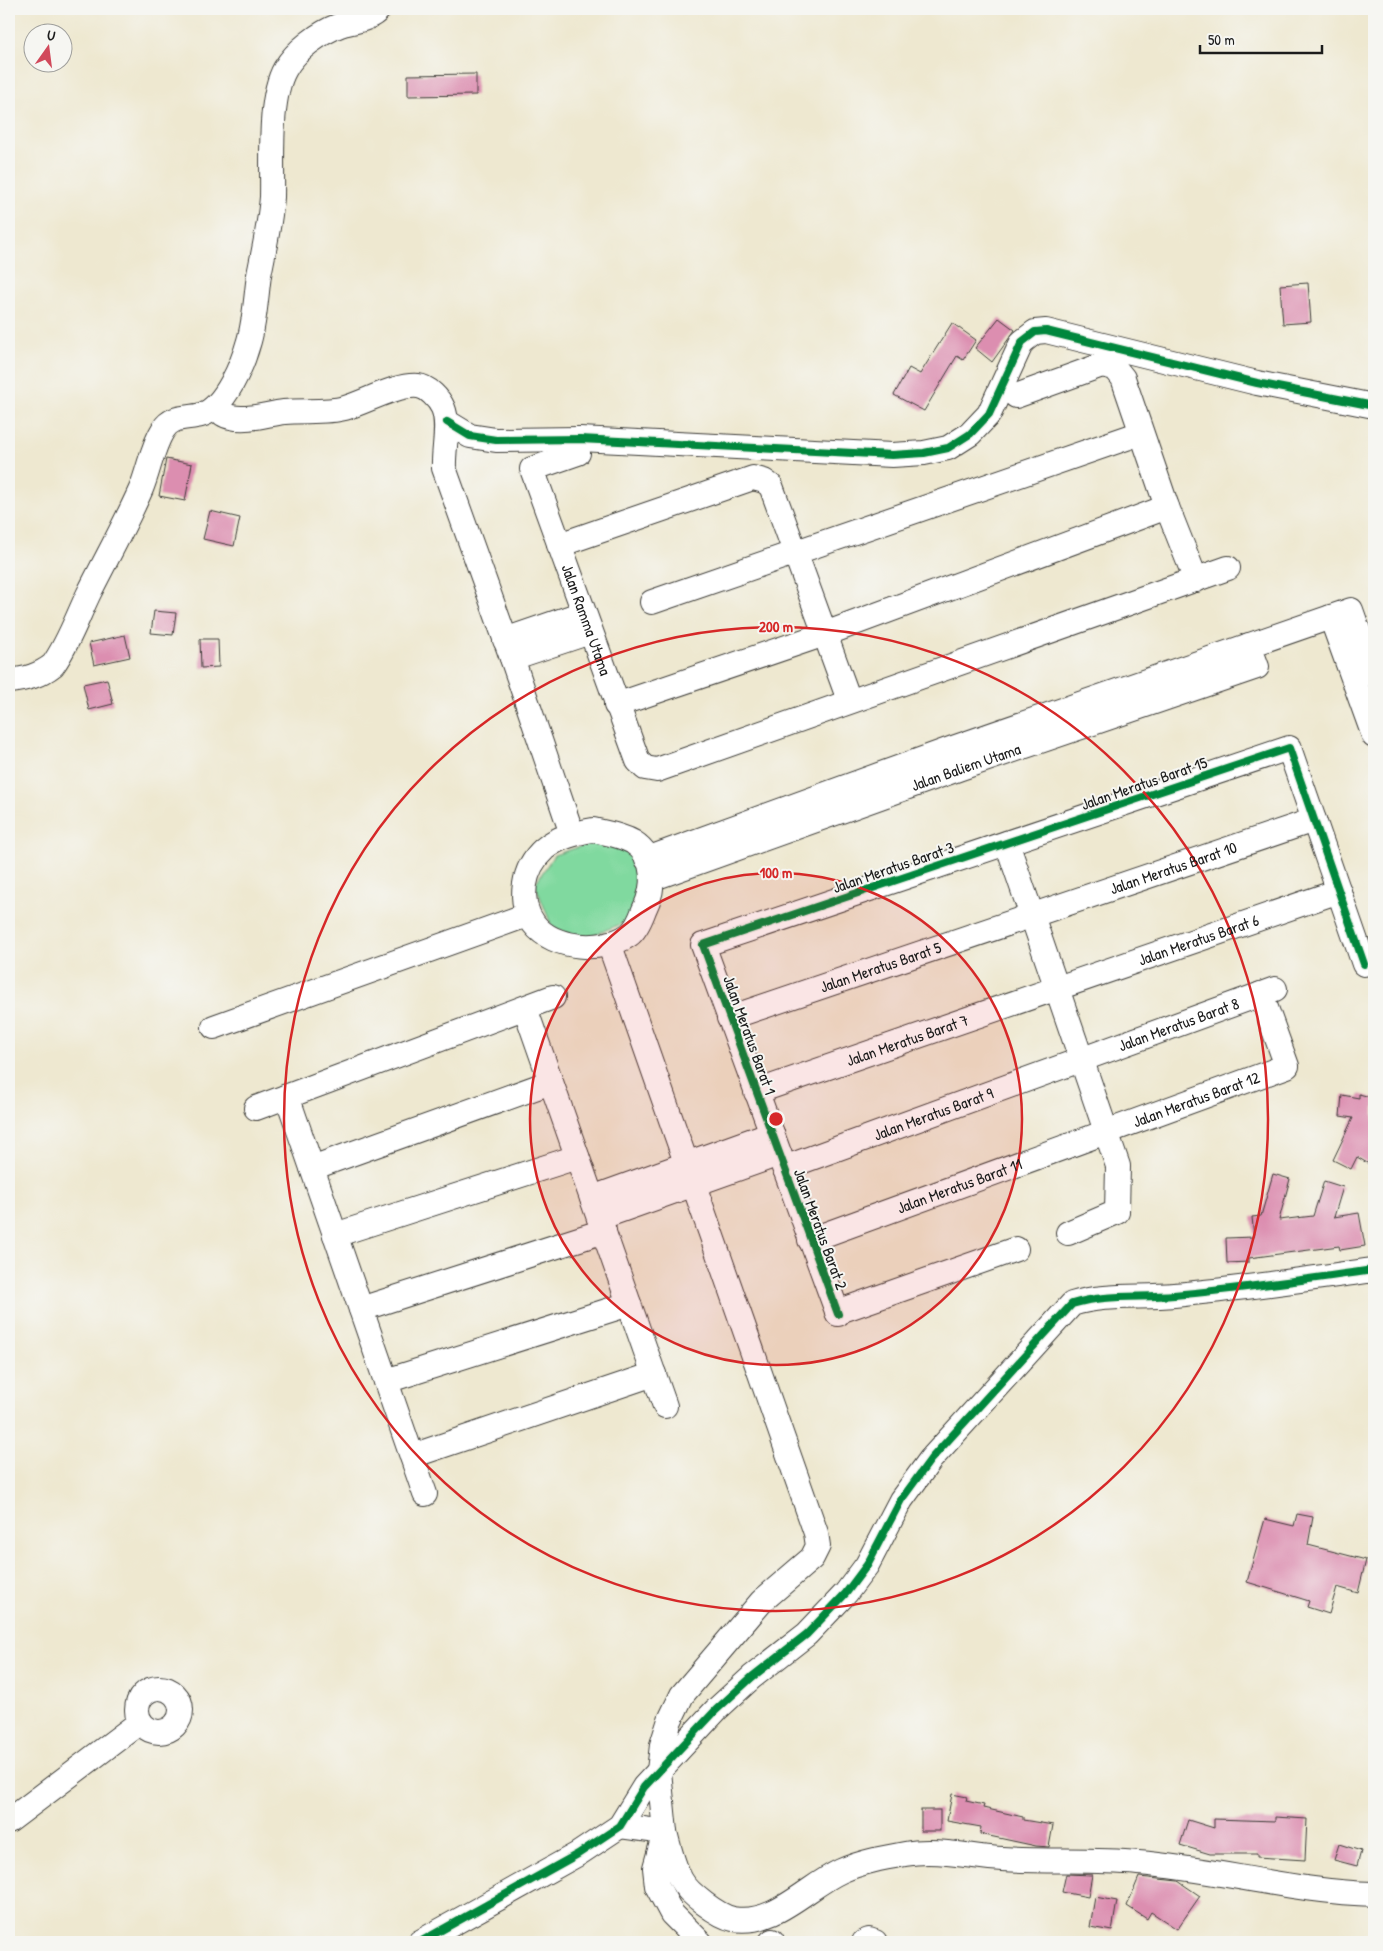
<svg xmlns="http://www.w3.org/2000/svg" width="1383" height="1951" font-family="'Patrick Hand',sans-serif">
<rect width="100%" height="100%" fill="#f6f6f2"/>
<filter id="ink" filterUnits="userSpaceOnUse"><feTurbulence type="fractalNoise" baseFrequency=".02" numOctaves="2"/><feDisplacementMap in="SourceGraphic" scale="10" xChannelSelector="R" yChannelSelector="G"/><feConvolveMatrix kernelMatrix="1 2 1 2 8 2 1 2 1" color-interpolation-filters="sRGB"/></filter>
<filter id="wash" filterUnits="userSpaceOnUse"><feTurbulence type="fractalNoise" baseFrequency=".0096" numOctaves="4" result="noise"/><feDisplacementMap in="SourceGraphic" scale="20" xChannelSelector="R" yChannelSelector="G"/><feGaussianBlur stdDeviation="1.12" result="paint"/><feColorMatrix in="noise" values="0 0 0 0 0 0 0 0 0 0 0 0 0 0 0 0 0 1.4 0 .05"/><feComposite in="paint" operator="in"/></filter>
<g filter="url(#wash)">
<rect width="100%" height="100%" fill="#eee8d0"/>
<path fill="#80d99f" stroke="#4e7a5e" d="M 600,840 L 632,855 L 644,890 L 632,920 L 582,939 L 552,927 L 535,884 L 554,855 Z"/>
<g id="blocks">
<g fill="#dc8eb0">
<path d="M 476,74 L 476,95 L 408,96 L 408,75 Z"/>
<path d="M 1308,283 L 1311,322 L 1283,324 L 1280,285 Z"/>
<path d="M 999,318 L 1015,330 L 992,362 L 975,348 Z"/>
<path d="M 952,323 L 976,340 L 963,360 L 957,356 L 924,411 L 894,395 L 909,368 L 920,374 Z"/>
<path d="M 166,459 L 192,464 L 185,501 L 159,496 Z"/>
<path d="M 210,511 L 240,518 L 234,546 L 203,539 Z"/>
<path d="M 154,611 L 176,613 L 173,635 L 151,633 Z"/>
<path d="M 125,635 L 130,657 L 94,665 L 89,643 Z"/>
<path d="M 200,639 L 218,639 L 219,667 L 201,668 Z"/>
<path d="M 107,679 L 113,704 L 89,710 L 83,684 Z"/>
<path d="M 1359,1094 L 1374,1098 L 1374,1167 L 1357,1157 L 1351,1169 L 1333,1160 L 1353,1118 L 1340,1116 L 1342,1095 L 1359,1098 Z"/>
<path d="M 1273,1174 L 1290,1179 L 1279,1220 L 1313,1216 L 1324,1181 L 1343,1187 L 1334,1217 L 1359,1213 L 1365,1246 L 1340,1250 L 1339,1246 L 1249,1258 L 1249,1262 L 1227,1263 L 1226,1238 L 1254,1237 L 1252,1217 L 1261,1216 Z"/>
<path d="M 1297,1514 L 1313,1517 L 1308,1545 L 1366,1560 L 1358,1593 L 1337,1587 L 1329,1614 L 1307,1607 L 1309,1601 L 1247,1582 L 1265,1519 L 1294,1526 Z"/>
<path d="M 952,1794 L 967,1797 L 966,1801 L 984,1805 L 983,1808 L 1023,1817 L 1023,1820 L 1053,1825 L 1049,1847 L 1036,1846 L 980,1834 L 981,1827 L 947,1821 Z"/>
<rect x="921" y="1810" width="19" height="21"/>
<path d="M 1275,1817 L 1307,1819 L 1305,1860 L 1257,1857 L 1257,1854 L 1210,1854 L 1180,1845 L 1188,1820 L 1214,1828 L 1214,1819 L 1275,1821 Z"/>
<path d="M 1339,1844 L 1361,1851 L 1357,1866 L 1334,1860 Z"/>
<path d="M 1066,1874 L 1092,1875 L 1088,1897 L 1062,1892 Z"/>
<path d="M 1139,1877 L 1178,1881 L 1200,1896 L 1177,1929 L 1151,1912 L 1147,1919 L 1127,1906 Z"/>
<path d="M 1095,1897 L 1117,1901 L 1112,1931 L 1090,1927 Z"/>
</g>
</g>
</g>
<g filter="url(#ink)">
<use href="#blocks" fill-opacity="0" stroke="#3c3b37" stroke-width="1"/>
<g fill="none" stroke-linecap="round" stroke-linejoin="round">
<defs>
<g id="minor">
<path d="M 1016,396 L 1102,365 L 1115,368 L 1123,378 L 1167,507 L 1196,580"/>
<path d="M 216,406 C 219,411 224,416 231,417 C 248,421 267,414 284,412 C 303,410 326,413 345,408 C 366,402 396,384 418,386 C 428,387 439,399 443,408 C 450,425 443,449 444,468 L 512,658 L 572,834"/>
<path d="M 447,422 L 470,436 L 496,440 L 580,439 L 892,455 L 924,453 L 948,448 L 970,434 L 989,414 L 1022,342 L 1035,332 L 1046,331 L 1257,383 L 1374,406"/>
<path id="s1" d="M 578,453 L 532,469 L 638,761 L 645,768 L 657,770 L 1228,568"/>
<path d="M 559,545 L 753,478 L 764,481 L 771,486 L 849,700"/>
<path d="M 652,602 L 1141,433"/>
<path d="M 1331,617 L 1374,736"/>
<path d="M 505,640 L 583,613"/>
<path d="M 512,658 L 590,632"/>
<path d="M 9,681 C 26,679 39,676 53,665 C 68,644 77,618 88,595 C 106,559 125,525 141,489 C 149,470 152,447 163,430 C 172,415 187,419 201,415 C 225,408 243,363 249,341 C 255,320 256,297 259,275 C 264,250 270,223 272,197 C 273,162 268,99 285,69 C 296,50 319,33 340,25 C 353,21 370,20 379,9"/>
<path d="M 616,705 L 825,634 L 1167,507"/>
<path d="M 593,830 C 606,833 621,835 633,842 C 657,857 655,888 644,910 C 641,918 636,930 629,935 C 603,953 553,949 534,924 C 517,902 523,868 544,849 C 558,837 576,833 593,830 Z"/>
<path d="M 1007,843 L 1118,1166 L 1117,1212 L 1068,1233"/>
<path d="M 647,859 L 953,748 L 1351,610 L 1374,675"/>
<path id="s2" d="M 654,878 L 961,768 L 1257,667 L 1249,645"/>
<path d="M 609,943 L 816,1533 L 818,1546 L 812,1558 L 762,1601 L 682,1695 L 670,1720 L 662,1745 L 659,1771 L 665,1832 L 655,1868 L 657,1886 L 672,1914 L 700,1942"/>
<path d="M 525,1008 L 665,1406"/>
<path id="s3" d="M 729,1018 L 1314,820"/>
<path d="M 214,1027 L 527,915"/>
<path id="s4" d="M 756,1092 L 1339,891"/>
<path d="M 287,1096 L 425,1494"/>
<path d="M 256,1108 L 553,997"/>
<path d="M 312,1168 L 551,1082"/>
<path id="s5" d="M 784,1168 L 1275,989"/>
<path d="M 592,1198 L 772,1133"/>
<path d="M 599,1218 L 779,1154"/>
<path d="M 335,1235 L 577,1157"/>
<path id="s6" d="M 810,1240 L 1287,1066 L 1261,994"/>
<path d="M 361,1309 L 604,1231"/>
<path d="M 837,1312 L 1016,1249"/>
<path d="M 838,1314 L 703,945 L 1289,748 L 1364,964"/>
<path d="M 386,1381 L 629,1304"/>
<path d="M 412,1456 L 654,1374"/>
<circle cx="159" cy="1710" r="22"/>
<path d="M 9,1821 L 140,1722"/>
<path d="M 620,1826 L 665,1832 C 669,1848 673,1865 681,1880 C 688,1893 718,1916 733,1919 C 775,1926 806,1887 841,1871 C 861,1862 883,1858 905,1854 C 936,1848 971,1857 1002,1859 C 1047,1862 1093,1859 1138,1863 C 1218,1869 1294,1892 1374,1894"/>
<path d="M 420,1942 L 578,1854 L 620,1826 L 644,1787 L 716,1710 L 752,1677 L 807,1634 L 846,1593 L 867,1565 L 901,1500 L 931,1459 L 1072,1304 C 1102,1294 1141,1298 1174,1295 C 1241,1289 1307,1279 1374,1270"/>
<path d="M 771,1942 L 772,1941"/>
<path d="M 864,1942 L 869,1940 L 875,1942"/>
</g>
</defs>
<use href="#minor" stroke="#3c3b37" stroke-width="26"/>
<use href="#minor" stroke="#fff" stroke-width="24"/>
<defs>
<g id="cycleway">
<path d="M 447,422 L 470,436 L 496,440 L 580,439 L 892,455 L 924,453 L 948,448 L 970,434 L 989,414 L 1022,342 L 1035,332 L 1046,331 L 1257,383 L 1374,406"/>
<path d="M 838,1314 L 703,945 L 1289,748 L 1364,964"/>
<path d="M 420,1942 L 578,1854 L 620,1826 L 644,1787 L 716,1710 L 752,1677 L 807,1634 L 846,1593 L 867,1565 L 901,1500 L 931,1459 L 1072,1304 C 1102,1294 1141,1298 1174,1295 C 1241,1289 1307,1279 1374,1270"/>
</g>
</defs>
<use href="#cycleway" stroke="#f6f6f2" stroke-width="11"/>
<use href="#cycleway" stroke="#00873e" stroke-width="8"/>
</g>
</g>
<circle cx="776" cy="1119" r="246" fill="#d62828" fill-opacity=".12"/>
<g fill="none" stroke="#d62828" stroke-width="2.5">
<circle cx="776" cy="1119" r="246"/>
<circle cx="776" cy="1119" r="492"/>
</g>
<g text-anchor="middle" stroke-width="4" stroke-linejoin="round" paint-order="stroke">
<g font-size="16" fill="#1c1c1c" stroke="#f6f6f2">
<text dy="6" stroke="none"><textPath href="#s1" startOffset="209">Jalan Ramma Utama</textPath></text>
<text dy="6" stroke="none"><textPath href="#s2" startOffset="331">Jalan Baliem Utama</textPath></text>
<text transform="translate(1144 783) rotate(-19)" y="6">Jalan Meratus Barat 15</text>
<text transform="translate(893 867) rotate(-19)" y="6">Jalan Meratus Barat 3</text>
<text dy="6" stroke="none"><textPath href="#s3" startOffset="469">Jalan Meratus Barat 10</textPath></text>
<text dy="6" stroke="none"><textPath href="#s4" startOffset="468">Jalan Meratus Barat 6</textPath></text>
<text dy="6" stroke="none"><textPath href="#s3" startOffset="160">Jalan Meratus Barat 5</textPath></text>
<text dy="6" stroke="none"><textPath href="#s5" startOffset="420">Jalan Meratus Barat 8</textPath></text>
<text transform="translate(750 1035) rotate(70)" y="6">Jalan Meratus Barat 1</text>
<text dy="6" stroke="none"><textPath href="#s4" startOffset="160">Jalan Meratus Barat 7</textPath></text>
<text dy="6" stroke="none"><textPath href="#s6" startOffset="411">Jalan Meratus Barat 12</textPath></text>
<text dy="6" stroke="none"><textPath href="#s5" startOffset="159">Jalan Meratus Barat 9</textPath></text>
<text dy="6" stroke="none"><textPath href="#s6" startOffset="159">Jalan Meratus Barat 11</textPath></text>
<text transform="translate(821 1229) rotate(70)" y="6">Jalan Meratus Barat 2</text>
</g>
</g>
<circle cx="776" cy="1119" r="8" fill="#d62828" stroke="#f6f6f2" stroke-width="2.5"/>
<g font-size="15" text-anchor="middle" font-weight="bold" fill="#d62828" stroke="#f6f6f2" stroke-width="4" stroke-linejoin="round" paint-order="stroke">
<text x="776" y="632">200 m</text>
<text x="776" y="878">100 m</text>
</g>
<rect width="1383" height="1951" fill="none" stroke="#f6f6f2" stroke-width="30"/>
<g transform="translate(48 48) rotate(14)"><circle r="24" fill="#f6f6f2" stroke="#9f9f9c"/>
<path d="M0-4L9 19L0 12L-9 19Z" fill="#d1495b"/>
<text y="-8" font-size="14" font-weight="bold" text-anchor="middle" fill="#1c1c1c">U</text>
</g>
<path d="M1200 45v8h122v-8" fill="none" stroke="#1c1c1c" stroke-width="2.5"/>
<text x="1208" y="45" font-size="15" fill="#1c1c1c" stroke="#f6f6f2" stroke-width="4" paint-order="stroke">50 m</text>
</svg>
